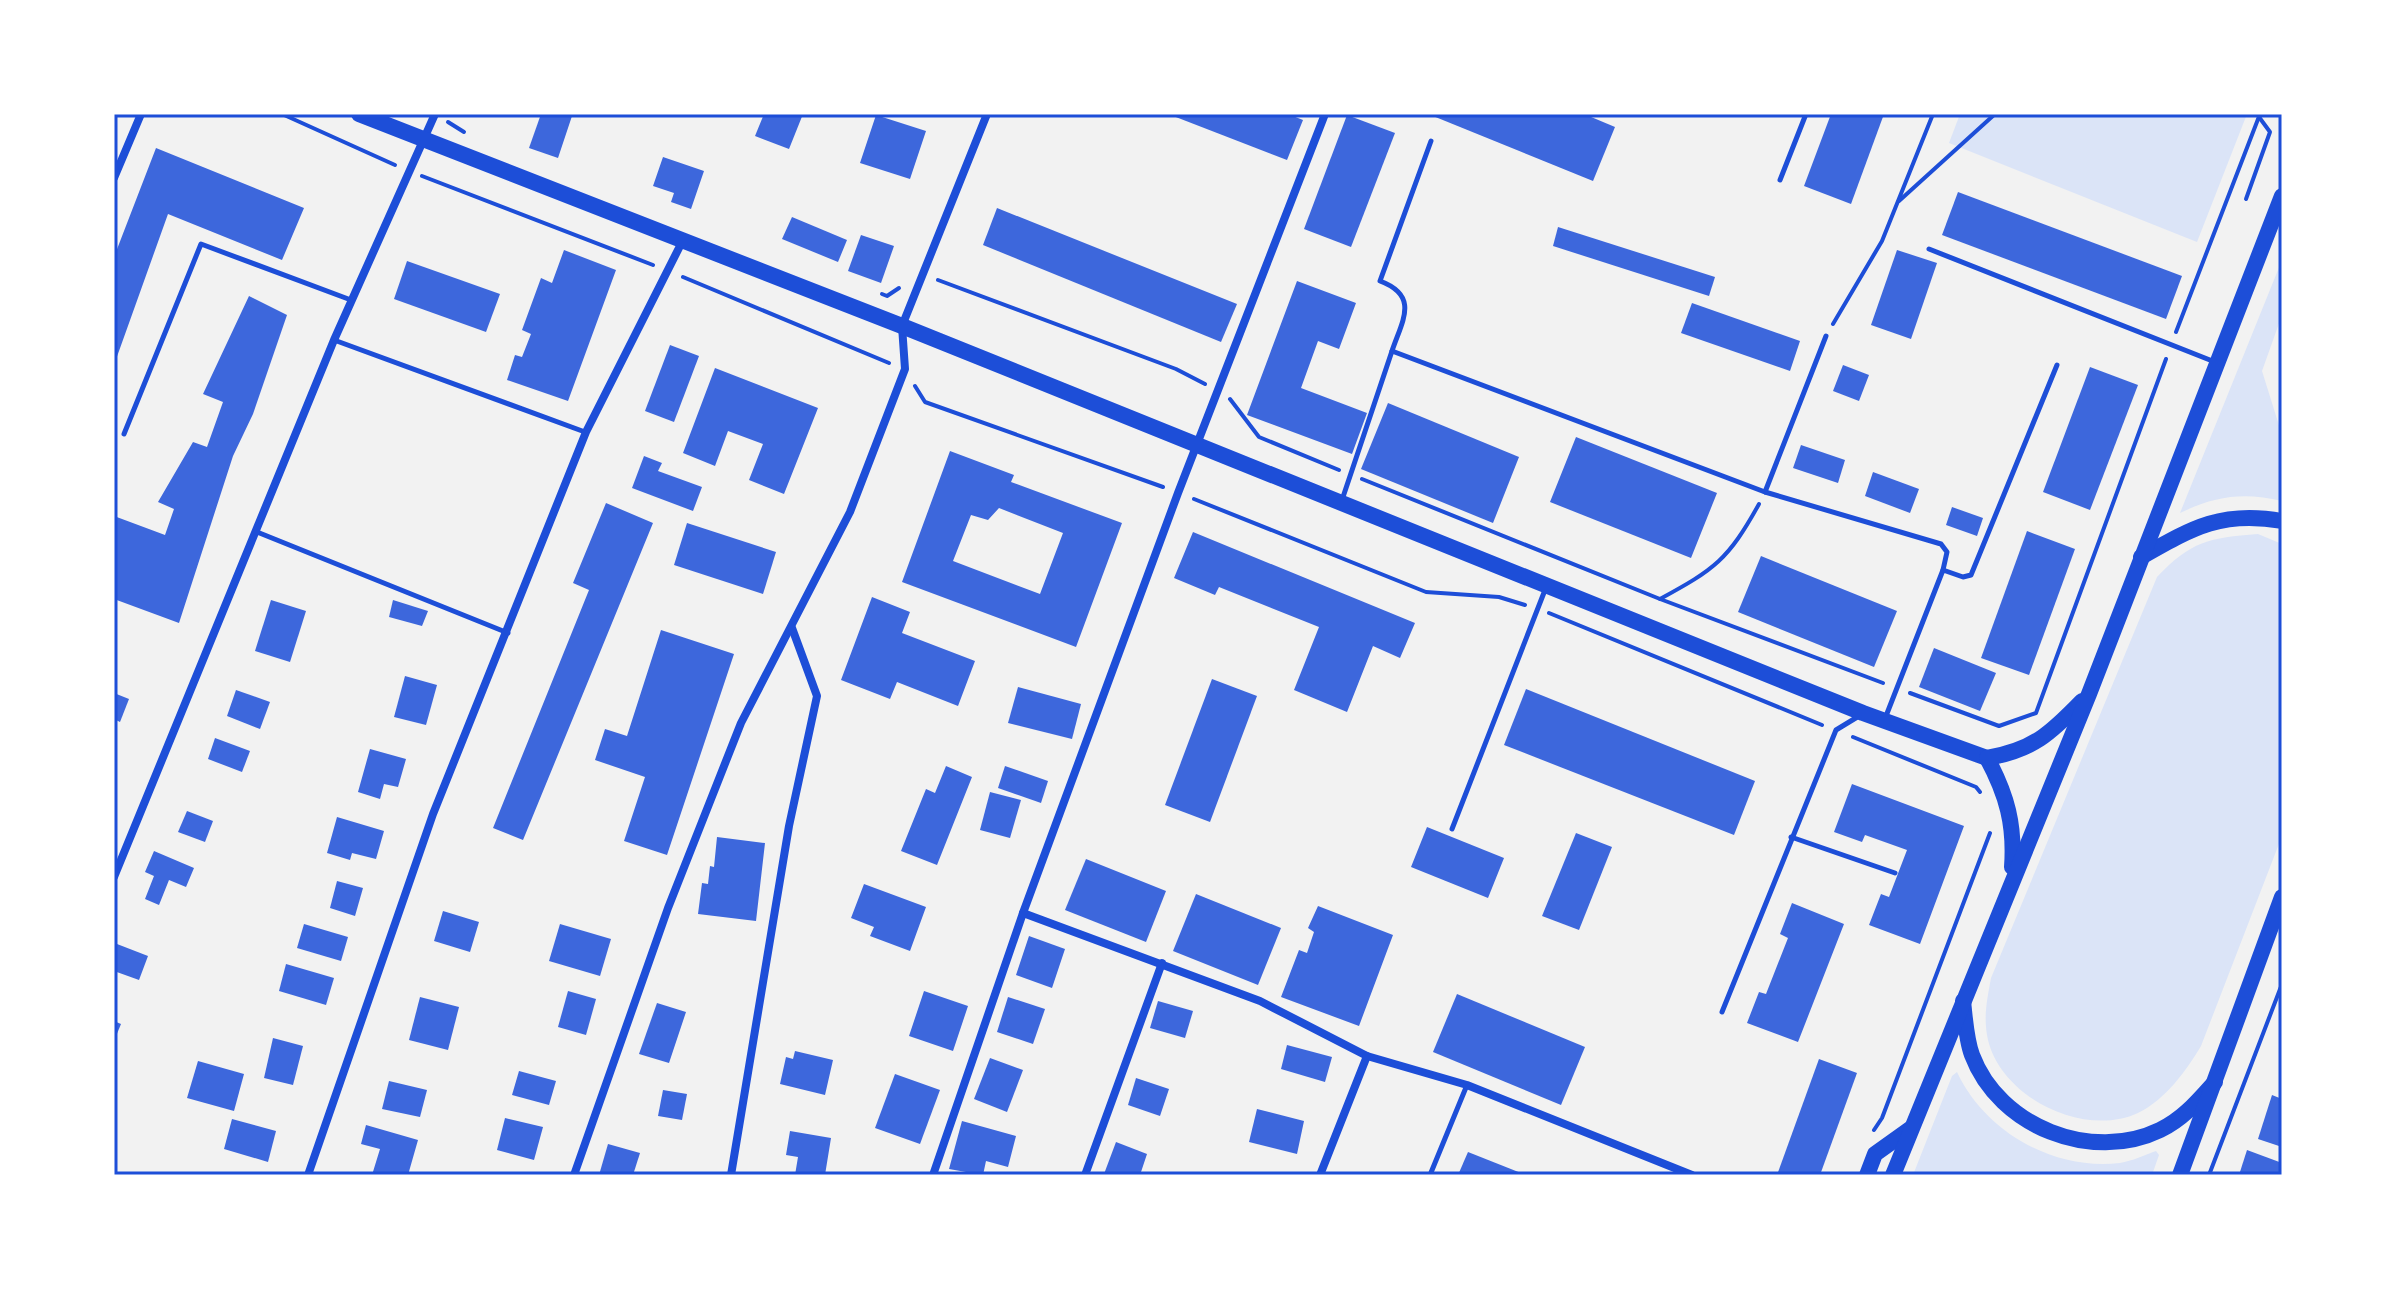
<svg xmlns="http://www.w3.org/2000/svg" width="2396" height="1289" font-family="Manrope,sans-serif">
<rect width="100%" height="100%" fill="#f2f2f2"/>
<g fill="#dbe4f7">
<path d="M 1960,114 L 2247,114 L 2197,242 L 1949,143 Z"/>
<path d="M 2282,260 L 2282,315 L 2262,371 L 2282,435 L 2282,501 C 2244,492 2215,496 2180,513 Z"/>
<path d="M 2258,534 L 2282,544 L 2282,836 L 2201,1046 C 2186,1071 2166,1099 2138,1113 C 2084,1138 2002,1098 1988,1040 C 1983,1018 1987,1000 1991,978 L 2157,577 C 2191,541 2209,538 2258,534 Z"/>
<path d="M 1957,1072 C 1985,1132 2054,1171 2120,1163 C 2132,1161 2145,1155 2156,1151 L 2159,1155 L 2152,1175 L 1913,1175 L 1952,1076 Z"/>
</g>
<g fill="#3d67dc" fill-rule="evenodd">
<path d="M 541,114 L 572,116 L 558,158 L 529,148 Z"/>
<path d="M 764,114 L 803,114 L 789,149 L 755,136 Z"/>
<path d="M 1168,114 L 1288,114 L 1303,120 L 1287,160 Z"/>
<path d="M 1428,114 L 1584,114 L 1615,127 L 1593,181 Z"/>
<path d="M 1831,114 L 1884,114 L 1851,204 L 1804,186 Z"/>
<path d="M 876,115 L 926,131 L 910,179 L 860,163 Z"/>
<path d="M 1347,115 L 1395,133 L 1351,247 L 1304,229 Z"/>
<path d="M 156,148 L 304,208 L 282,260 L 168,214 L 114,365 L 114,257 Z"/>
<path d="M 663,157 L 704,171 L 691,209 L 671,202 L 674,193 L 653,186 Z"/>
<path d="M 1958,192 L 2182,276 L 2166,319 L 1942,235 Z"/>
<path d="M 997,208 L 1237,304 L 1221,342 L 983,245 Z"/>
<path d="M 792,217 L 847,240 L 838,262 L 782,239 Z"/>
<path d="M 1558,227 L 1715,277 L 1709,296 L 1553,246 Z"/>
<path d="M 861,235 L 894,246 L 881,283 L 848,271 Z"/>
<path d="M 564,250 L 616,270 L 568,401 L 507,380 L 515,355 L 522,357 L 531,334 L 522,330 L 541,278 L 552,283 Z"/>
<path d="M 1897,250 L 1937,263 L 1911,339 L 1871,325 Z"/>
<path d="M 407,261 L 500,294 L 486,332 L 394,299 Z"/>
<path d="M 1297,281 L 1356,303 L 1339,349 L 1318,341 L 1301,388 L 1367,413 L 1352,454 L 1247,415 Z"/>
<path d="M 249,296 L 287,315 L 253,414 L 233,456 L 179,623 L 114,599 L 114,516 L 165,535 L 174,509 L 158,502 L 193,442 L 207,447 L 223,402 L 203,394 Z"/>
<path d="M 1692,303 L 1800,341 L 1790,371 L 1681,333 Z"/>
<path d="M 670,345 L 699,356 L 674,422 L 645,411 Z"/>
<path d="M 1843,365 L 1869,375 L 1859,401 L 1833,391 Z"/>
<path d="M 2090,367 L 2138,385 L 2090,510 L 2043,492 Z"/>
<path d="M 715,368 L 818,408 L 784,494 L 749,480 L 763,444 L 728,431 L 715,466 L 683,453 Z"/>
<path d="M 1388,403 L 1519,457 L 1493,523 L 1361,469 Z"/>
<path d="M 1576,437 L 1717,493 L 1691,558 L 1550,502 Z"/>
<path d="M 1801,445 L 1845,460 L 1838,483 L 1793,468 Z"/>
<path d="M 950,451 L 1014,475 L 1011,482 L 1122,523 L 1076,647 L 902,582 ZM 999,508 L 1063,533 L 1040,594 L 953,561 L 971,515 L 988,520 Z"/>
<path d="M 644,456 L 662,463 L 658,471 L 702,487 L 693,511 L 632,488 Z"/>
<path d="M 1873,472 L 1919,489 L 1910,513 L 1865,496 Z"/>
<path d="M 606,503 L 653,523 L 523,840 L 493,828 L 589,590 L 573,583 Z"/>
<path d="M 1952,507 L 1983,518 L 1977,536 L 1946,525 Z"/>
<path d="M 687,523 L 776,552 L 763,594 L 674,565 Z"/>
<path d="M 2027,531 L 2075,549 L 2029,675 L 1981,658 Z"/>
<path d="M 1193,532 L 1415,623 L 1400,658 L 1373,646 L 1347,712 L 1294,690 L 1319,627 L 1219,587 L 1215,595 L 1174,578 Z"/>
<path d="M 1761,556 L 1897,611 L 1874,667 L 1738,612 Z"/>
<path d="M 872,597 L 910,612 L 902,633 L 975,661 L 958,706 L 897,682 L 890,699 L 841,680 Z"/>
<path d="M 271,600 L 306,611 L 290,662 L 255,651 Z"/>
<path d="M 393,600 L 428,611 L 422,626 L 389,617 Z"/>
<path d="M 661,630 L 734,654 L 667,855 L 624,841 L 645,777 L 595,760 L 605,729 L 627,736 Z"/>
<path d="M 1934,648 L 1996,673 L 1980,711 L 1919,687 Z"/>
<path d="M 405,676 L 437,685 L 426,725 L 394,717 Z"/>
<path d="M 1212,679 L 1257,696 L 1210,822 L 1165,805 Z"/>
<path d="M 1018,687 L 1081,704 L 1072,739 L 1008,723 Z"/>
<path d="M 1526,689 L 1755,781 L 1734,835 L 1504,745 Z"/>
<path d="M 236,690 L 270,702 L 260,729 L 227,716 Z"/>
<path d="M 114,693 L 129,699 L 120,722 L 114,719 Z"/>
<path d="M 215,738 L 250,751 L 242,772 L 208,759 Z"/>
<path d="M 370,749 L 406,759 L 398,787 L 384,784 L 380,799 L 358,792 Z"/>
<path d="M 946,766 L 972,777 L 937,865 L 901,851 L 926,789 L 935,793 Z"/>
<path d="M 1005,766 L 1048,781 L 1041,803 L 998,788 Z"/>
<path d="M 1852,784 L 1964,826 L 1920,944 L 1869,925 L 1881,894 L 1889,897 L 1907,850 L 1865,835 L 1862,842 L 1834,832 Z"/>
<path d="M 990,792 L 1021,800 L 1010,838 L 980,830 Z"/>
<path d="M 187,811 L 213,821 L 205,842 L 178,832 Z"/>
<path d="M 337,817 L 384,831 L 376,859 L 352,853 L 350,860 L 327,853 Z"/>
<path d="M 1427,827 L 1504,858 L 1488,898 L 1411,867 Z"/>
<path d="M 1576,833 L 1612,847 L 1579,930 L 1542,916 Z"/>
<path d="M 717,837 L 765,843 L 756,921 L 698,914 L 702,883 L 708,884 L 710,866 L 714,867 Z"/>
<path d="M 154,851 L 194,868 L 186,887 L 169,880 L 159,905 L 145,899 L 154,876 L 145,872 Z"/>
<path d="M 1086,859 L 1166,891 L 1146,942 L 1065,910 Z"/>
<path d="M 337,881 L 363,888 L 355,916 L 330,908 Z"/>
<path d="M 864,884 L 926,907 L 910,951 L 870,936 L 874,927 L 851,918 Z"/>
<path d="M 1196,894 L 1281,928 L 1258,985 L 1173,951 Z"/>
<path d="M 1792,903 L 1844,924 L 1798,1042 L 1747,1023 L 1759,992 L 1766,994 L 1788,938 L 1780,934 Z"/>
<path d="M 1318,906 L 1393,935 L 1359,1026 L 1281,997 L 1299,950 L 1307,953 L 1314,932 L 1308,928 Z"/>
<path d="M 443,911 L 479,922 L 470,952 L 434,941 Z"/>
<path d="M 304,924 L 348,937 L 341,961 L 297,948 Z"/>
<path d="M 560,924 L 611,939 L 600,976 L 549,961 Z"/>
<path d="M 1029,936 L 1065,949 L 1052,988 L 1016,975 Z"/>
<path d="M 117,944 L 148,956 L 139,980 L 114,971 Z"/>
<path d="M 286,964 L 334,978 L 326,1005 L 279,991 Z"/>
<path d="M 568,991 L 596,999 L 586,1035 L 558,1027 Z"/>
<path d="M 924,991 L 968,1006 L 953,1051 L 909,1036 Z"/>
<path d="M 1457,994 L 1585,1047 L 1561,1105 L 1433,1052 Z"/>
<path d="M 420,997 L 459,1007 L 448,1050 L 409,1040 Z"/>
<path d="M 1008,997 L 1045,1009 L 1033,1044 L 997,1032 Z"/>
<path d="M 1158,1001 L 1193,1011 L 1185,1038 L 1150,1028 Z"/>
<path d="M 657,1003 L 686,1012 L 669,1063 L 639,1054 Z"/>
<path d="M 114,1021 L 121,1024 L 114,1041 Z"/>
<path d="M 273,1038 L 303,1046 L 293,1085 L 264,1078 Z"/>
<path d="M 1287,1045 L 1332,1057 L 1325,1082 L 1281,1069 Z"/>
<path d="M 795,1051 L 833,1060 L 825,1095 L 780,1084 L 786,1057 L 793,1059 Z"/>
<path d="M 990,1058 L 1023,1070 L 1007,1112 L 974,1099 Z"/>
<path d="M 1819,1059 L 1857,1073 L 1820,1175 L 1777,1175 Z"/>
<path d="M 198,1061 L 244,1074 L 234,1111 L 187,1098 Z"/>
<path d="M 519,1071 L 556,1081 L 549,1105 L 512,1095 Z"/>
<path d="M 895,1074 L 940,1090 L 920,1144 L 875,1128 Z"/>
<path d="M 1136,1078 L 1169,1089 L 1160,1116 L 1128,1105 Z"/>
<path d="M 389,1081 L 427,1090 L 420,1117 L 382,1109 Z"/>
<path d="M 663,1090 L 687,1094 L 682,1120 L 658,1116 Z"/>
<path d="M 2272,1095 L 2282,1099 L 2282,1147 L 2258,1139 Z"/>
<path d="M 1257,1109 L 1304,1121 L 1297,1154 L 1249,1142 Z"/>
<path d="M 505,1118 L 543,1127 L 534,1160 L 497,1150 Z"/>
<path d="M 232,1119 L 276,1131 L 268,1162 L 224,1149 Z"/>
<path d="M 962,1121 L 1016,1136 L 1008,1167 L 986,1161 L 983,1175 L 949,1169 Z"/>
<path d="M 366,1125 L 418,1140 L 408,1175 L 372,1175 L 380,1149 L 361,1144 Z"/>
<path d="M 790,1131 L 831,1138 L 825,1175 L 795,1175 L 798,1157 L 786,1155 Z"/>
<path d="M 1116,1142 L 1147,1154 L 1140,1175 L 1104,1174 Z"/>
<path d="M 608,1144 L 640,1153 L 633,1175 L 599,1175 Z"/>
<path d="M 2247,1150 L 2282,1163 L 2282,1175 L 2239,1175 Z"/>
<path d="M 1468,1152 L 1526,1175 L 1458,1175 Z"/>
</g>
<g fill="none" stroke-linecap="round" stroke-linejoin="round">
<g stroke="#1d4ed8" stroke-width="4">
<path d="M 282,114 L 395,165"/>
<path d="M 448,122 L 464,132"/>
<path d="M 422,176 L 653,265"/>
<path d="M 2246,199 L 2270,132 L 2259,117"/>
<path d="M 1899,201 L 1995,114"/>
<path d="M 683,277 L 889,363"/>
<path d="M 938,280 L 1176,369 L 1205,384"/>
<path d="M 882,294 L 887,296 L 899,288"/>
<path d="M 1833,324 L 1882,241 L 1933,114"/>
<path d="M 2176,332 L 2260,114"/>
<path d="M 915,386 L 925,402 L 1163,487"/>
<path d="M 1230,399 L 1259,437 L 1339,470"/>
<path d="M 1362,479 L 1660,599 L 1883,683"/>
<path d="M 1194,499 L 1426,592 L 1499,597 L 1525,605"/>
<path d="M 1660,599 C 1715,569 1728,560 1759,504"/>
<path d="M 1549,613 L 1822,725"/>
<path d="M 1910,693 L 1999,726 L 2036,713 L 2166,359"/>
<path d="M 1853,737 L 1976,787 L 1980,792"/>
<path d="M 1874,1130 L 1882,1118 L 1990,833"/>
<path d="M 2209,1175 L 2282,984"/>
</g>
<g stroke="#1d4ed8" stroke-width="5">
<path d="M 1780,180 L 1806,114"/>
<path d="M 1929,249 L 2215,362"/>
<path d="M 334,340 L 585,432"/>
<path d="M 1392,351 C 1402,321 1420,296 1380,281 L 1431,141"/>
<path d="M 124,434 L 201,244 L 351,300"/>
<path d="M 1765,492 L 1826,336"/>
<path d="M 1342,500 L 1392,351 L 1765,492 L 1941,544 L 1947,552 L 1943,570"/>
<path d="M 257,532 L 508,633"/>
<path d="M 1886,716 L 1943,570 L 1963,577 L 1971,575 L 2057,365"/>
<path d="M 1452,829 L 1545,590"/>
<path d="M 1791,837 L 1895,873"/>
<path d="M 1722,1012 L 1836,730 L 1859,716"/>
<path d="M 1430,1175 L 1467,1085"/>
</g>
<g stroke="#1d4ed8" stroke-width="8">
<path d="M 114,178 L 141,114"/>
<path d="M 114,877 L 334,340 L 435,114"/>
<path d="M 1023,913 L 1260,1001 L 1367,1056 L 1467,1085 L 1692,1175"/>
<path d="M 308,1175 L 433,814 L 586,432 L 682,242"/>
<path d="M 574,1175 L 668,908 L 741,723 L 850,512 L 905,369 L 902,326 L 987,114"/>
<path d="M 731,1175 L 789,826 L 817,696 L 792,628"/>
<path d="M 933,1175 L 1023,913 L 1178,493 L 1325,114"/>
<path d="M 1085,1175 L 1162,963"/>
<path d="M 1320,1175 L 1367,1056"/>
</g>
<g stroke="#1d4ed8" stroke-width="16">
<path d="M 359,114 L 902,326 L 1863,713 L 1987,758"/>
<path d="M 2141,557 C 2192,528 2222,510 2282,521"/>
<path d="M 1987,758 C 2007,795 2015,825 2012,867"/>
<path d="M 1987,758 C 2033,750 2050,734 2082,701"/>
<path d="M 1963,1001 C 1965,1018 1966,1039 1972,1055 C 1999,1127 2092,1163 2160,1130 C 2183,1119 2198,1101 2215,1082"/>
<path d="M 1867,1175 L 1875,1154 L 1910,1129"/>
<path d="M 1893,1175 L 2089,694 L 2282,196"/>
<path d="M 2180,1175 L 2282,897"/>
</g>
</g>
<rect width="2396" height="1289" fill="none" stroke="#ffffff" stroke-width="232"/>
<rect x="116" y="116" width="2164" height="1057" fill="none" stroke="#1d4ed8" stroke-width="3"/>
</svg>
